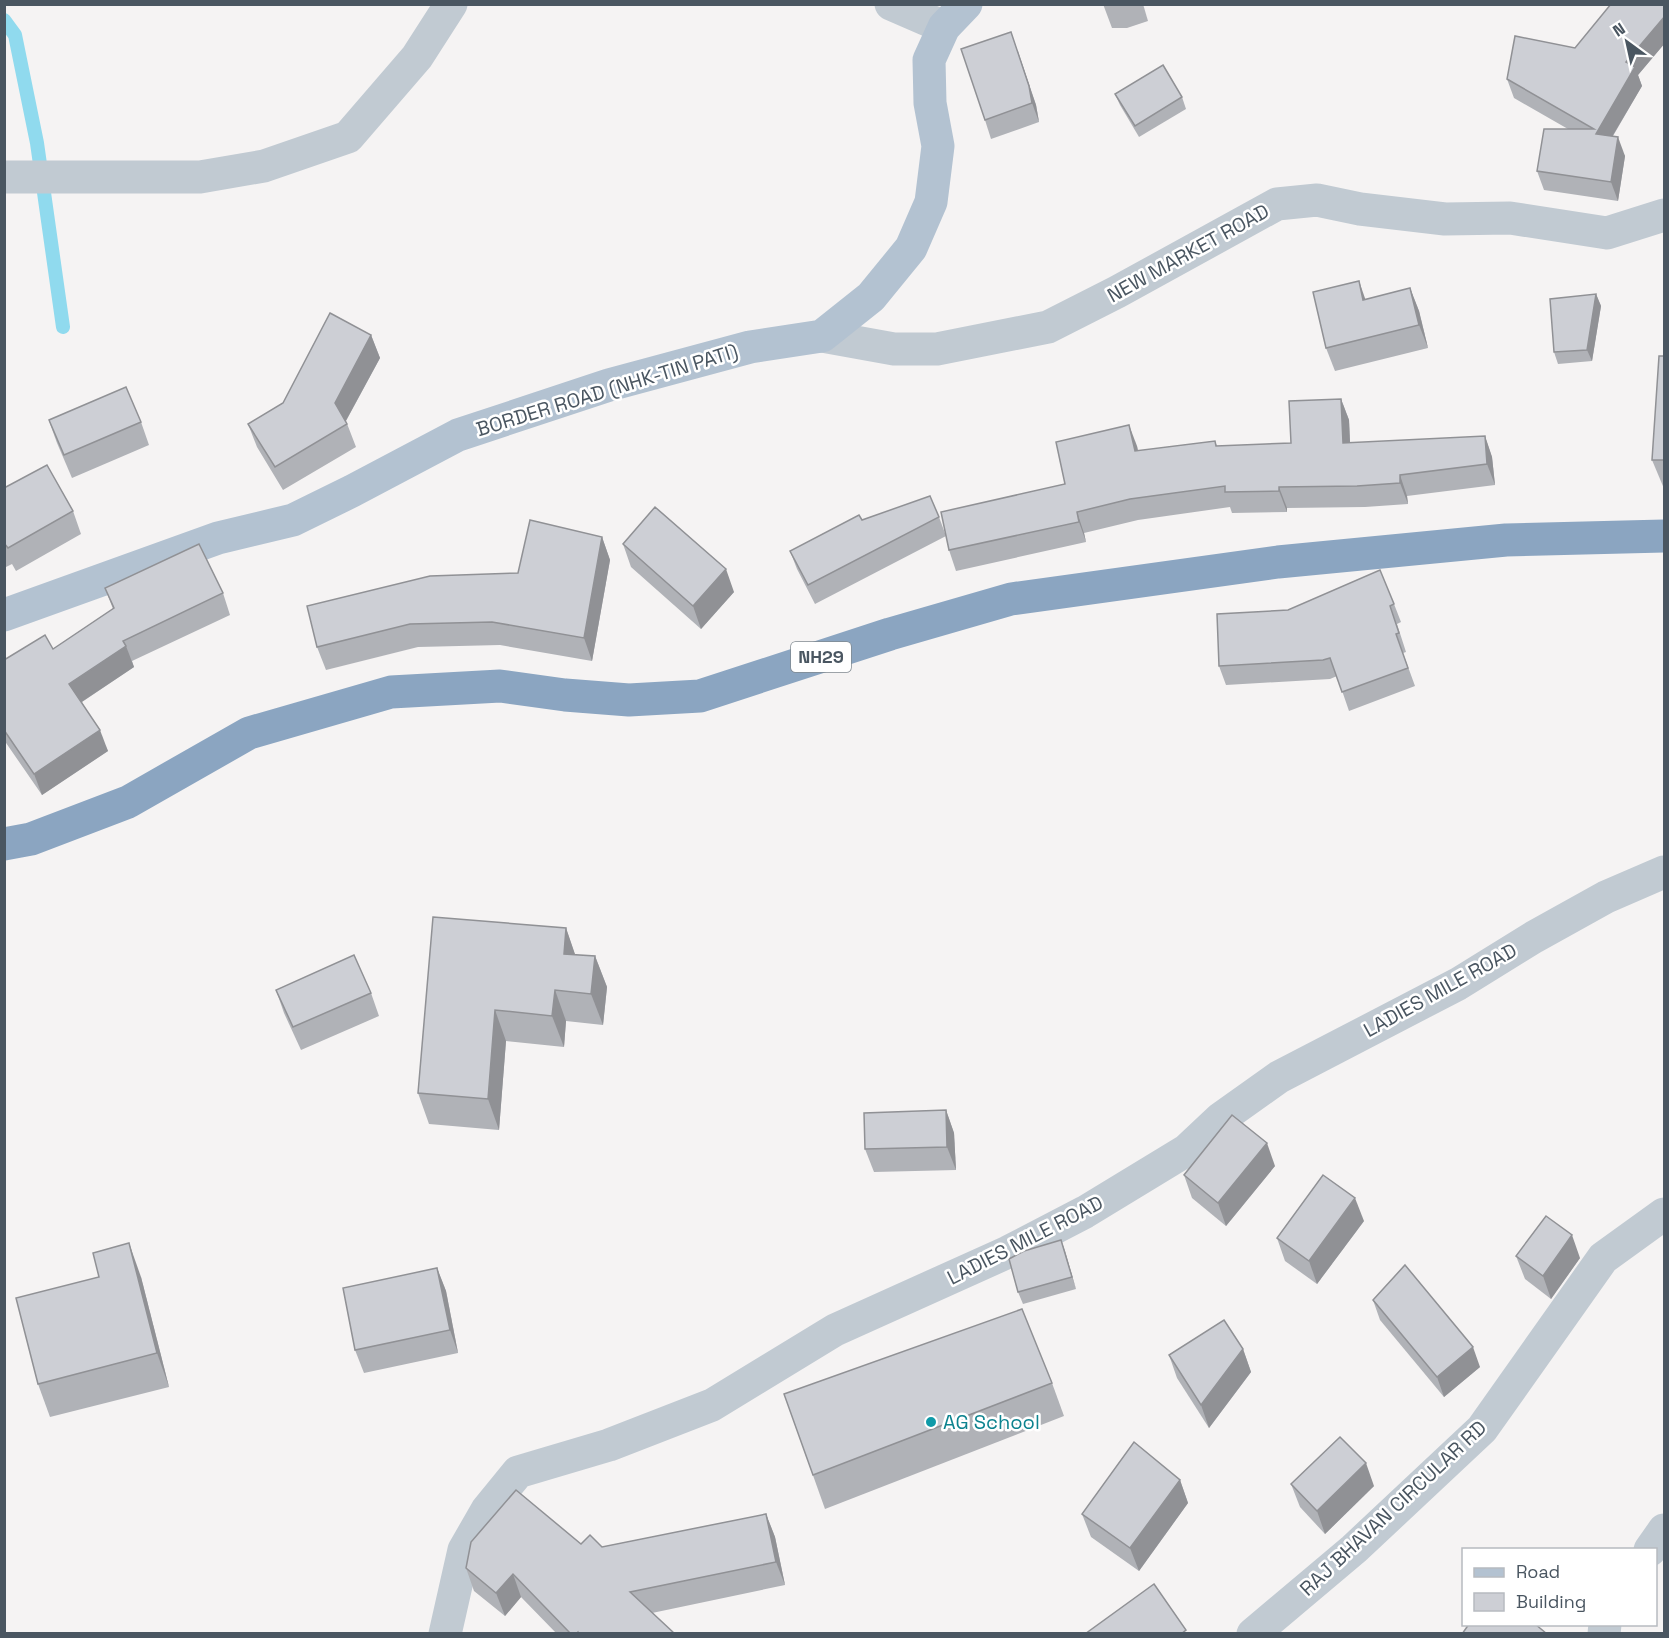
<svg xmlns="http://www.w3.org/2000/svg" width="1669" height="1638" font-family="'Space Grotesk',sans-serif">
<rect width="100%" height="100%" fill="#f5f3f3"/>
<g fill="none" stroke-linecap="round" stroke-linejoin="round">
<path stroke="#90daee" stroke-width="14" d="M 4,20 L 15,35 L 37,143 L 63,327"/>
<g stroke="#c1cad2" stroke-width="33">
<path d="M 891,4 L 944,27"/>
<path d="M 4,177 L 200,177 L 264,166 L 348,137 L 417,57 L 451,4"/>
<path d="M 822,336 L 894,349 L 937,349 L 1048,327 L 1117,292 L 1277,204 L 1317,200 L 1360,209 L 1445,219 L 1510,218 L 1607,233 L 1664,215"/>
<path d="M 1650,1550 L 1664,1530"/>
<path d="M 445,1634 L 464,1550 L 487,1510 L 518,1472 L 609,1445 L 712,1405 L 835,1330 L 1008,1252 L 1085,1212 L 1187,1150 L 1220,1119 L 1279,1077 L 1458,984 L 1534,937 L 1606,897 L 1664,872"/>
<path d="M 1253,1634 L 1354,1549 L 1482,1429 L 1603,1258 L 1664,1214"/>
<path d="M 1604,1634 L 1605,1624"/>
</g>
<path stroke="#b3c2d1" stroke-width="33" d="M 4,615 L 218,538 L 293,520 L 352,491 L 458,435 L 609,385 L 750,347 L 822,336 L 871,297 L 911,248 L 931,202 L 938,146 L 930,103 L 929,60 L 944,27 L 966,4"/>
<path stroke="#8ba5c1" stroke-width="33" d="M 4,844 L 31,839 L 128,802 L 249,733 L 391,692 L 500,686 L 565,695 L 629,700 L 700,696 L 890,634 L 1011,599 L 1278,562 L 1506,540 L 1664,536"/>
</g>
<g fill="#b0b2b7">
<path d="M 1103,4 L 1143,4 L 1148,21 L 1127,28 L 1112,28 Z"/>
<path d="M 1665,4 L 1665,43 L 1638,75 L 1642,86 L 1613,136 L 1625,156 L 1618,201 L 1544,190 L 1537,171 L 1568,129 L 1514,98 L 1507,79 L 1575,48 Z"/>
<path d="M 1018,51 L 1036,105 L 1039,122 L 991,139 L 985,120 Z"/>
<path d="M 1115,94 L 1182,97 L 1186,109 L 1139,137 L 1120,105 Z"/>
<path d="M 1410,288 L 1419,311 L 1428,348 L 1335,371 L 1326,348 L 1366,300 Z"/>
<path d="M 1596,294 L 1601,306 L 1592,361 L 1558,364 L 1554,352 Z"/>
<path d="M 371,335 L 380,358 L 346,421 L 356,447 L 283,490 L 257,447 L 248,424 L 283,403 Z"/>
<path d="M 1665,356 L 1665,491 L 1652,460 Z"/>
<path d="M 1341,399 L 1349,420 L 1350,443 L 1485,436 L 1492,457 L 1495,485 L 1407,496 L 1408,504 L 1365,507 L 1287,508 L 1287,512 L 1232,513 L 1230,507 L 1138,520 L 1084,533 L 1086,542 L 956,571 L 949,550 L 946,536 L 815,604 L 797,569 L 790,551 L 862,520 L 939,517 L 946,536 L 1065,484 L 1137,446 L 1138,451 L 1215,441 L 1217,446 L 1291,443 Z"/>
<path d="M 49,421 L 141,422 L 149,445 L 72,478 L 57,443 Z"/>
<path d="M 4,488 L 73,511 L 81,534 L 16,571 L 12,564 L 4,568 Z"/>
<path d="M 602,537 L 610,560 L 592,661 L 500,645 L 418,647 L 326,670 L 317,647 L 518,573 Z"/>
<path d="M 623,544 L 734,592 L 701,629 L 631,567 Z"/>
<path d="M 105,588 L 223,593 L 230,615 L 132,661 L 134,667 L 82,702 L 108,751 L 42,795 L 4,740 L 4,660 L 53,649 L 113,609 Z"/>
<path d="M 1394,604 L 1401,622 L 1397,624 L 1406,652 L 1403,653 L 1415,686 L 1349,711 L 1337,676 L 1330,679 L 1226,685 L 1219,666 Z"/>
<path d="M 566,928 L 575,955 L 595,956 L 607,987 L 603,1025 L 566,1021 L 564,1047 L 506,1041 L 499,1130 L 429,1124 L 418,1093 Z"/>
<path d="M 276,990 L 371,993 L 379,1016 L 301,1050 L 284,1013 Z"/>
<path d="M 946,1110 L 954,1133 L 956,1170 L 874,1172 L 865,1149 Z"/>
<path d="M 1275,1166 L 1226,1226 L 1192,1198 L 1184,1175 Z"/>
<path d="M 1364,1221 L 1317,1284 L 1285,1261 L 1277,1238 Z"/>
<path d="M 1061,1240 L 1076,1289 L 1023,1304 L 1018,1292 Z"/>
<path d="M 1516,1256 L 1580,1258 L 1551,1299 L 1525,1279 Z"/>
<path d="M 437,1268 L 446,1291 L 458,1353 L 364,1373 L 355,1350 Z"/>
<path d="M 141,1277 L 169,1387 L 50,1417 L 38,1384 Z"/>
<path d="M 1373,1300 L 1480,1367 L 1444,1397 L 1380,1320 Z"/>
<path d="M 1243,1349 L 1251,1372 L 1209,1428 L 1177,1378 L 1169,1355 Z"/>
<path d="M 1052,1383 L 1064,1416 L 825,1509 L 784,1394 Z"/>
<path d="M 1180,1480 L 1188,1503 L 1139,1571 L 1091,1537 L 1082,1514 Z"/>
<path d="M 1291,1484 L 1374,1486 L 1325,1534 L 1300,1507 Z"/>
<path d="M 766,1514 L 775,1537 L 785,1585 L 652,1613 L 675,1634 L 557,1634 L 521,1597 L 505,1616 L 474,1591 L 466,1568 L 581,1544 L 602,1547 Z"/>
</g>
<g fill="#909195">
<path d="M 1665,16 L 1665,43 L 1638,75 L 1642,86 L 1603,152 L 1596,134 L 1626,62 Z"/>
<path d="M 1011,32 L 1036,105 L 1039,122 L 1032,103 Z"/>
<path d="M 1618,137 L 1625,156 L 1618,201 L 1611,182 Z"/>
<path d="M 1359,281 L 1367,304 L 1363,300 Z"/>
<path d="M 1410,288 L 1419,311 L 1428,348 L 1419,325 Z"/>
<path d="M 1596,294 L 1601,306 L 1592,361 L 1587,350 Z"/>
<path d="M 371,335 L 380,358 L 343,426 L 335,403 Z"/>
<path d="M 1341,399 L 1349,420 L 1351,464 L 1343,443 Z"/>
<path d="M 1129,425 L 1137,446 L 1142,472 L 1135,451 Z"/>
<path d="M 1485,436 L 1492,457 L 1495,485 L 1487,464 Z"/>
<path d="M 1400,475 L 1407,496 L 1408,504 L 1400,483 Z"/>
<path d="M 1279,487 L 1287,508 L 1287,512 L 1279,491 Z"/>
<path d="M 1077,512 L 1084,533 L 1086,542 L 1079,522 Z"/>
<path d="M 602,537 L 610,560 L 592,661 L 584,638 Z"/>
<path d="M 726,569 L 734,592 L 701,629 L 693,606 Z"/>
<path d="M 126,646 L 134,667 L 77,705 L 69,684 Z"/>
<path d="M 100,730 L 108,751 L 42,795 L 34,774 Z"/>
<path d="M 566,928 L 577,960 L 564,954 Z"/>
<path d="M 595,956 L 607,987 L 603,1025 L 591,994 Z"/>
<path d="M 555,990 L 566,1021 L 564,1047 L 552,1016 Z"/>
<path d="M 495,1010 L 506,1041 L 499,1130 L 488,1099 Z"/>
<path d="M 946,1110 L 954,1133 L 956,1170 L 947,1147 Z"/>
<path d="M 1267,1143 L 1275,1166 L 1226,1226 L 1218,1203 Z"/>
<path d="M 1355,1198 L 1364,1221 L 1317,1284 L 1309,1261 Z"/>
<path d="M 1572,1235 L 1580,1258 L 1551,1299 L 1543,1276 Z"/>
<path d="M 1061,1240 L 1065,1251 L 1076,1289 L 1072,1277 Z"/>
<path d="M 129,1243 L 141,1277 L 169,1387 L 157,1353 Z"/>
<path d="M 437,1268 L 446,1291 L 458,1353 L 450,1330 Z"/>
<path d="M 1473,1347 L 1480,1367 L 1444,1397 L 1437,1377 Z"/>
<path d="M 1243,1349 L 1251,1372 L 1209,1428 L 1201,1405 Z"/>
<path d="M 1366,1463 L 1374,1486 L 1325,1534 L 1317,1511 Z"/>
<path d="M 1180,1480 L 1188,1503 L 1139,1571 L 1130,1548 Z"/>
<path d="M 766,1514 L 775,1537 L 785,1585 L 776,1562 Z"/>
<path d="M 513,1574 L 521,1597 L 505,1616 L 496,1593 Z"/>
</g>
<g fill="#cdcfd5" stroke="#909195" stroke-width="1.5">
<path d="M 1611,4 L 1665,4 L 1665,16 L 1626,62 L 1635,67 L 1596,134 L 1618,137 L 1611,182 L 1537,171 L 1544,129 L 1594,129 L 1507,79 L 1515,36 L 1575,48 Z"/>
<path d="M 1011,32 L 1029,86 L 1032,103 L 985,120 L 961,49 Z"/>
<path d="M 1163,65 L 1182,97 L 1135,126 L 1115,94 Z"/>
<path d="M 1359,281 L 1363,300 L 1410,288 L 1419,325 L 1326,348 L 1313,292 Z"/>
<path d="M 1596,294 L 1587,350 L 1554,352 L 1550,299 Z"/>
<path d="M 330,313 L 371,335 L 335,403 L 347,424 L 275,467 L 248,424 L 283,403 Z"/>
<path d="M 1659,356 L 1665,356 L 1665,460 L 1652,460 Z"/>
<path d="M 126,387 L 141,422 L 64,455 L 49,420 Z"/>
<path d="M 1341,399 L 1343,443 L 1485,436 L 1487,464 L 1400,475 L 1400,483 L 1357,486 L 1279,487 L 1279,491 L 1225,492 L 1225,486 L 1130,499 L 1077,512 L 1079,522 L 949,550 L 941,512 L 1065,484 L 1056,442 L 1129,425 L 1135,451 L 1215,441 L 1216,446 L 1291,443 L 1289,401 Z"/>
<path d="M 47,465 L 73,511 L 8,548 L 4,543 L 4,488 Z"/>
<path d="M 930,496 L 939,517 L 808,585 L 790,551 L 859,515 L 862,520 Z"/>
<path d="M 655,507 L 726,569 L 693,606 L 623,544 Z"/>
<path d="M 530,520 L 602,537 L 584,638 L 492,622 L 410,624 L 317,647 L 307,606 L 430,576 L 518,573 Z"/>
<path d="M 199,544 L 223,593 L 123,641 L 126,646 L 69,684 L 100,730 L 34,774 L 4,730 L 4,660 L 45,635 L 53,649 L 114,608 L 105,588 Z"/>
<path d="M 1380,570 L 1394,604 L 1390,606 L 1399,633 L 1396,634 L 1408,668 L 1342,692 L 1330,658 L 1323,660 L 1219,666 L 1217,614 L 1288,610 Z"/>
<path d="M 433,917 L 566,928 L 564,954 L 595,956 L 591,994 L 555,990 L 552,1016 L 495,1010 L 488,1099 L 418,1093 Z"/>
<path d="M 354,955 L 371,993 L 293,1027 L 276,990 Z"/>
<path d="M 946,1110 L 947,1147 L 865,1149 L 864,1113 Z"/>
<path d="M 1232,1115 L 1267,1143 L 1218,1203 L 1184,1175 Z"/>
<path d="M 1323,1175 L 1355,1198 L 1309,1261 L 1277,1238 Z"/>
<path d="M 1546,1216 L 1572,1235 L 1543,1276 L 1516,1256 Z"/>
<path d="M 1061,1240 L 1072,1277 L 1018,1292 L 1009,1259 L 1024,1251 Z"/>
<path d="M 129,1243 L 157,1353 L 38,1384 L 16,1298 L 99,1277 L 93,1253 Z"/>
<path d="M 1405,1265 L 1473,1347 L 1437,1377 L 1373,1300 Z"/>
<path d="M 437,1268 L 450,1330 L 355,1350 L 343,1288 Z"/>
<path d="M 1022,1309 L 1052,1383 L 813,1475 L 784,1394 Z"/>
<path d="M 1224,1320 L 1243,1349 L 1201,1405 L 1169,1355 Z"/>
<path d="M 1340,1437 L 1366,1463 L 1317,1511 L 1291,1484 Z"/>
<path d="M 1134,1442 L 1180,1480 L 1130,1548 L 1082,1514 Z"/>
<path d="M 516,1490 L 581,1544 L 590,1535 L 602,1547 L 766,1514 L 776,1562 L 630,1592 L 675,1634 L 579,1634 L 578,1632 L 576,1634 L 571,1634 L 513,1574 L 496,1593 L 466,1568 L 471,1542 Z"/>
<path d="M 1154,1584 L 1186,1630 L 1181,1634 L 1085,1634 Z"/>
<path d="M 1469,1624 L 1535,1624 L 1547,1634 L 1462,1634 Z"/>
</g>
<circle fill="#0f9aa8" stroke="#fff" stroke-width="2" cx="931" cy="1422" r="6"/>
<g text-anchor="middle" stroke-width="5" stroke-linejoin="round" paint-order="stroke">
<rect fill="#fff" stroke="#808990" stroke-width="1.5" x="791" y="642" width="60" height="30" rx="4.5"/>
<g font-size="18" font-weight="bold" fill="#4a5661">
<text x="821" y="663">NH29</text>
</g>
<g font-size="20" fill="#4a5661" stroke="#fff">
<text transform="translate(1188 253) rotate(-29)" y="7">NEW MARKET ROAD</text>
<text transform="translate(607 390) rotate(-17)" y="7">BORDER ROAD (NHK-TIN PATI)</text>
<text transform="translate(1440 990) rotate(-29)" y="7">LADIES MILE ROAD</text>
<text transform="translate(1025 1240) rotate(-27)" y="7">LADIES MILE ROAD</text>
<text transform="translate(1393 1508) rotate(-43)" y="7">RAJ BHAVAN CIRCULAR RD</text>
</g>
<g font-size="20" fill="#0d838f" stroke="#fff" text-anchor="start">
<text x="943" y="1429">AG School</text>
</g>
</g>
<rect width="1669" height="1638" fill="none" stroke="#4a5661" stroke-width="12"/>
<rect x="1462" y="1548" width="195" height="78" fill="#ffffff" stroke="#b7bbc0" stroke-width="1.5"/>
<rect x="1474" y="1568" width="30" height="9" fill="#b3c2d1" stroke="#b7bbc0" stroke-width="1.5"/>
<text x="1516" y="1578" font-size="18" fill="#4a5661">Road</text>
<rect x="1474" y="1593" width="30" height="18" fill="#cdcfd5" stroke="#b7bbc0" stroke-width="1.5"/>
<text x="1516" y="1608" font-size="18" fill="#4a5661">Building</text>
<g transform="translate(1627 42) rotate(327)" stroke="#ffffff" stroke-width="4.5" paint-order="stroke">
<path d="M0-4.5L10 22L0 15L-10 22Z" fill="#4a5661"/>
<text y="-9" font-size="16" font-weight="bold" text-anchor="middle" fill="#4a5661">N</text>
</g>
</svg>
